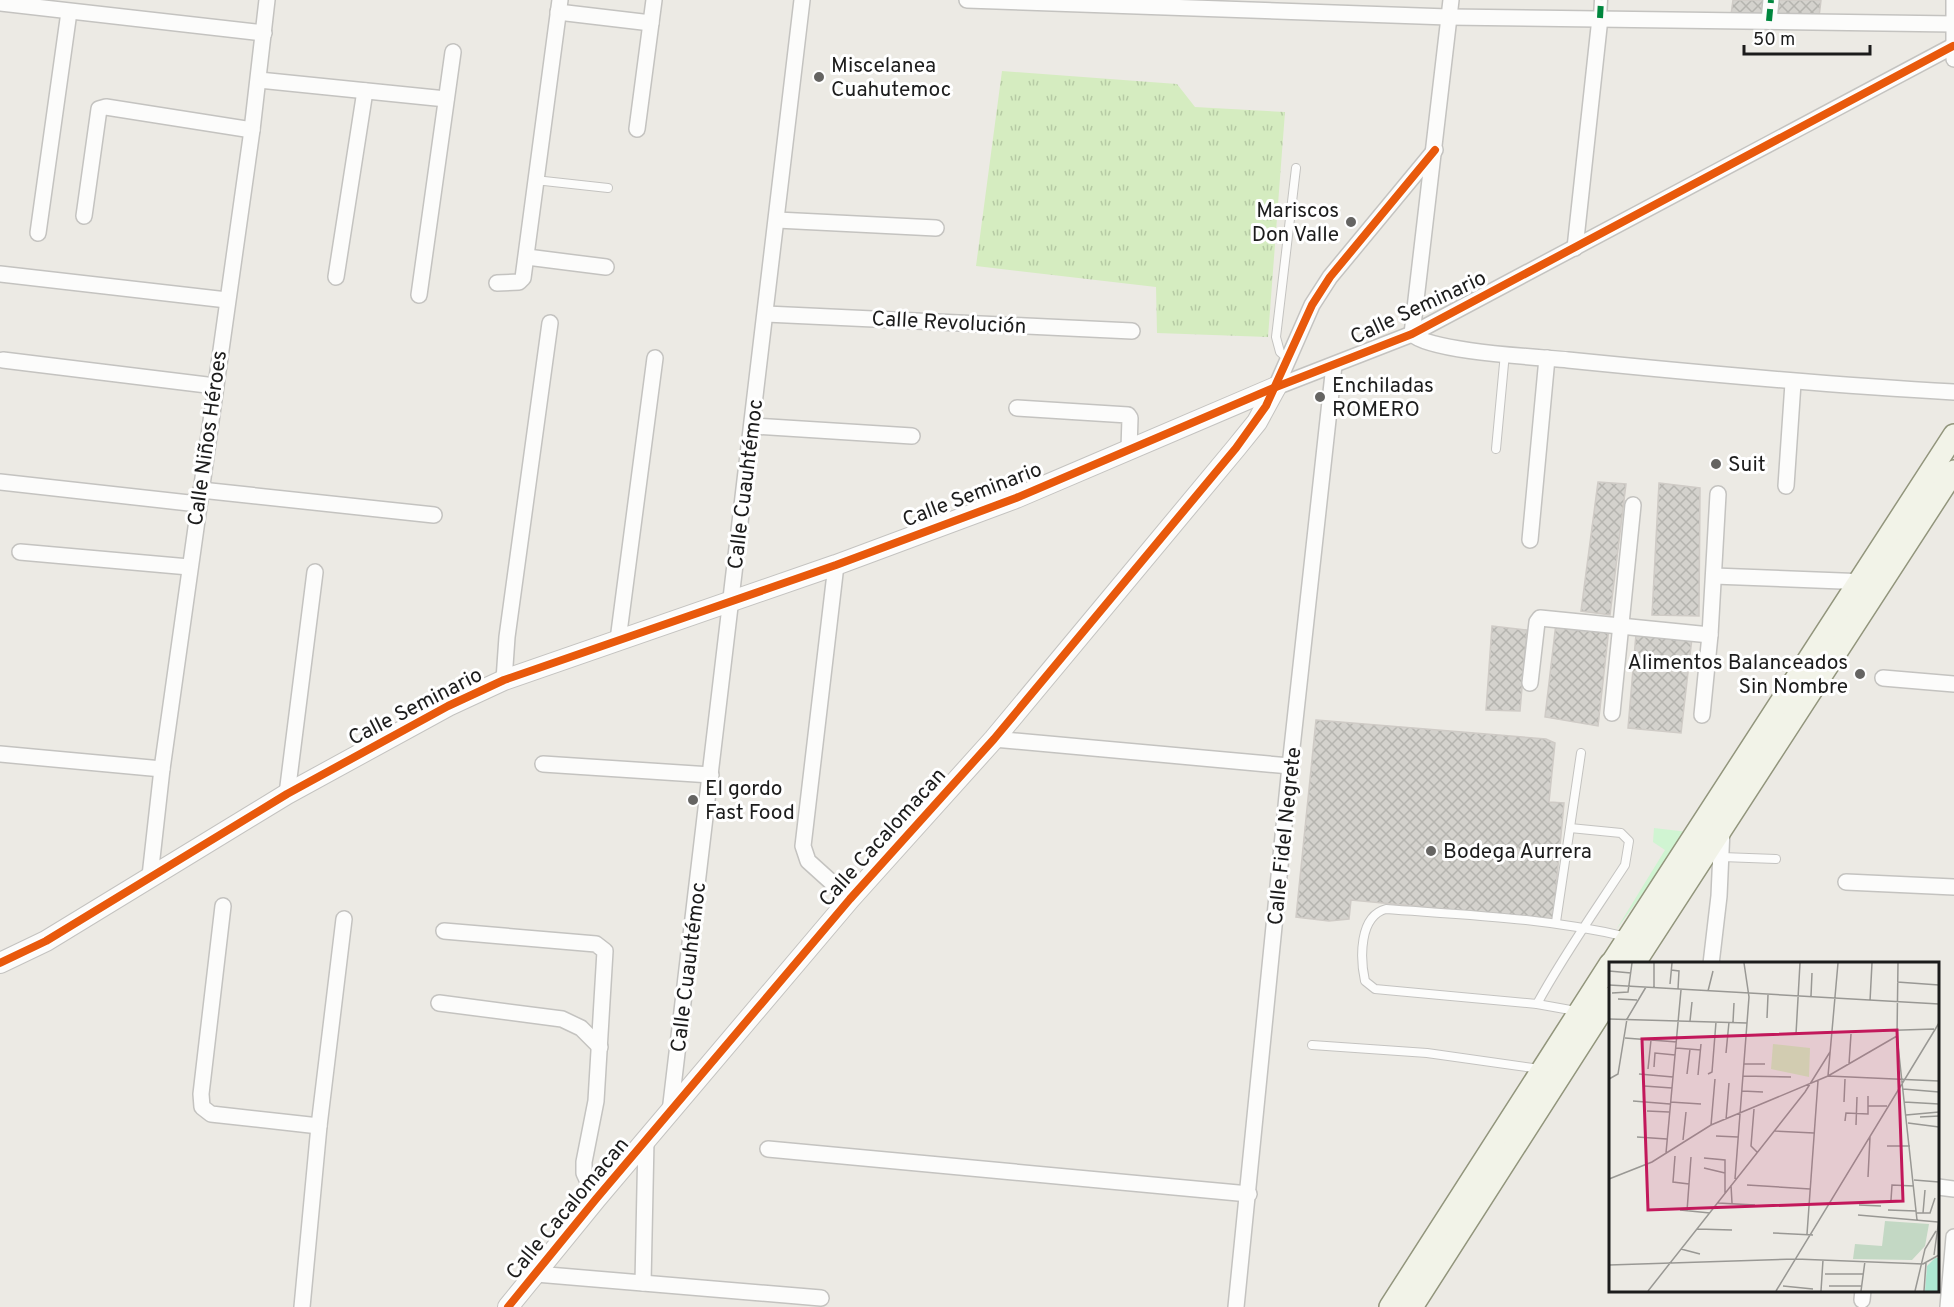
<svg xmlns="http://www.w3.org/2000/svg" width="1954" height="1307" font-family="Overpass,sans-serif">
<defs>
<pattern id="grass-tufts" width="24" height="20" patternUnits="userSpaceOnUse" patternTransform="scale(1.5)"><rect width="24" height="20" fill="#d5ecc0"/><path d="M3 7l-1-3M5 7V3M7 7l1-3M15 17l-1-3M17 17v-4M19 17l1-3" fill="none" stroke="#b6caa4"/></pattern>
<pattern id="building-cross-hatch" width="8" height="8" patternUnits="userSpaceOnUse" patternTransform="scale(1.5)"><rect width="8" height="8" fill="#d4d2cd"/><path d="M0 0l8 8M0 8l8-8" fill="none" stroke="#b5b4af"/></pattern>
</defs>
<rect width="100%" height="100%" fill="#eceae4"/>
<path fill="url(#grass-tufts)" d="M 1002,71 L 1177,84 L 1195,107 L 1285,112 L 1268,337 L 1157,333 L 1156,287 L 976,266 Z"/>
<path fill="#d0f4d2" d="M 1654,828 L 1688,832 L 1616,930 L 1665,850 L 1653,842 Z"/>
<g fill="url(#building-cross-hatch)" stroke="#cfcbc6" stroke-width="1.5">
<path d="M 1733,0 L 1821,0 L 1819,17 L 1731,15 Z"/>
<path d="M 1598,482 L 1626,484 L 1610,615 L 1581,611 Z"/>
<path d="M 1659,483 L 1700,488 L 1699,616 L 1652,615 Z"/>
<path d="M 1556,623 L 1609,628 L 1598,726 L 1545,717 Z"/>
<path d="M 1492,626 L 1527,630 L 1520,711 L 1486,710 Z"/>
<path d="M 1636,634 L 1692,638 L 1681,733 L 1628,728 Z"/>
<path d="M 1316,720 L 1546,739 L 1555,743 L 1549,802 L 1564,803 L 1553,919 L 1351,900 L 1349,919 L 1329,921 L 1296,917 Z"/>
</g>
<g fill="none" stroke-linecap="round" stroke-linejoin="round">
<defs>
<g id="service">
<path d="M 535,180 L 608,188"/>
<path d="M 1288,359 L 1280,352 L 1276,337 L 1296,168"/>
<path d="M 1496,449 L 1505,353"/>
<path d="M 1570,828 L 1621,833 L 1629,841 L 1625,865 C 1595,911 1563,956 1537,1004 L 1375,989 L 1365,981 C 1360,958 1359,916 1386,909 C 1467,915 1548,918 1627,937"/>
<path d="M 1722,857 L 1776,859"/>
<path d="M 1556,922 L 1581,753"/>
<path d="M 1537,1004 L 1576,1011"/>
<path d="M 1312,1045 L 1427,1053 L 1540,1069"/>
</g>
<path id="pedestrian" d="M 1600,18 L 1601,0"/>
<g id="minor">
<path d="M 967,0 L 1448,17 L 1954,24"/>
<path d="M 1954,0 L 1954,59"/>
<path d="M 0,3 L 264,33"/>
<path d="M 558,12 L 651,23"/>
<path d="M 1769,21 L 1771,0"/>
<path d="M 259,80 L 446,99"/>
<path d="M 637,129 L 654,0"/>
<path d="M 84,216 L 99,109 L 106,107 L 252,130"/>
<path d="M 777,220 L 936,228"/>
<path d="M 38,233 L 69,12"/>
<path d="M 1575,248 L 1600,18"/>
<path d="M 527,257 L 606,267"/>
<path d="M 0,274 L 227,300"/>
<path d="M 336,277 L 365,91"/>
<path d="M 497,283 L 519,282 L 523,278 L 560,0"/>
<path d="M 419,295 L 453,52"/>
<path d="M 766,314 L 1132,331"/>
<path d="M 1412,334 C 1431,352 1537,357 1568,360 C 1697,373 1825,385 1954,392"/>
<path d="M 1412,334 L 1451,0"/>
<path d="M 3,360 L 215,386"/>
<path d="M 1276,387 L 1412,334 L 1953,46"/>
<path d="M 1276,387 L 1312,305 L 1330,277 L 1435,150"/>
<path d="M 1017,408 L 1128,415 L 1130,418 L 1129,449"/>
<path d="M 753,426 L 912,436"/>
<path d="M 0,482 L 198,504"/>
<path d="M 1786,486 L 1793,383"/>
<path d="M 201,490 L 434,515"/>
<path d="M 1530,540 L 1547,358"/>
<path d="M 20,552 L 189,567"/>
<path d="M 836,565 L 803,846 L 808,861 L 850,899"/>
<path d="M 1714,576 L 1867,582"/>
<path d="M 618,640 L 655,358"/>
<path d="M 1883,678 L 1954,684"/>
<path d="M 504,680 L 507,637 L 550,323"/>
<path d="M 1530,683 L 1537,622 L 1540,618 L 1710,635 L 1718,494"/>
<path d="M 1612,713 L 1633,505"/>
<path d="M 1702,715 L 1710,635"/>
<path d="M 994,739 L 1290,766"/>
<path d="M 0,754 L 162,769"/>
<path d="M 543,764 L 711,775"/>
<path d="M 287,794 L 315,572"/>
<path d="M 150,876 L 162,769 L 252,130 L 267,0"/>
<path d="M 1846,882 L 1954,887"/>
<path d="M 223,906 L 201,1094 L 202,1107 L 211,1114 L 319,1126"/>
<path d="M 444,931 L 596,944 L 605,951 L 596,1101 L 584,1162 L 584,1173 L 596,1199"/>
<path d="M 1711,964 L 1719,896 L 1722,829"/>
<path d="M 439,1003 L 562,1019 L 581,1028 L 600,1047"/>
<path d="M 670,1112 L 802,0"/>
<path d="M 768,1149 L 1249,1194"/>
<path d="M 1938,1187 L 1954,1189"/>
<path d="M 536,1274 L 821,1298"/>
<path d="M 643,1283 L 646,1140"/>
<path d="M 1862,1300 L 1863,1290"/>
<path d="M 302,1307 L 319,1126 L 344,919"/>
<path d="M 1236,1307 L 1290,766 L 1334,365"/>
<path d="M 1948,1307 L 1954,1237"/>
</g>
<g id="tertiary">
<path d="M 0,963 L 46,941 L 287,794 L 448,706 L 504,680 L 836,565 L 1016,498 L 1276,387"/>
<path d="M 508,1307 L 596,1199 L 850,899 L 994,739 L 1236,448 L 1257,422 L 1276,387"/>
</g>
<g id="secondary">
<path d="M 1611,964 L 1954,435"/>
<path d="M 1634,964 L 1954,471"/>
<path d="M 1390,1307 L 1610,964"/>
<path d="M 1412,1307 L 1610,998"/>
</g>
</defs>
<use href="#service" stroke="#c4c3c0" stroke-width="10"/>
<use href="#pedestrian" stroke="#c4c3c0" stroke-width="15"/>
<use href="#minor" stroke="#c4c3c0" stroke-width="18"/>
<use href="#tertiary" stroke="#c4c3c0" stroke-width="22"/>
<use href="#secondary" stroke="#92957c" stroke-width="24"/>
<use href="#service" stroke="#fcfcfb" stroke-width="8"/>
<use href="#pedestrian" stroke="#fcfcfb" stroke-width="12"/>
<use href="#minor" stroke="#fcfcfb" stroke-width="15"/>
<use href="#tertiary" stroke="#fcfcfb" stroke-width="20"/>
<use href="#secondary" stroke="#f2f3e8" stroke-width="21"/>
<g stroke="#00873e" stroke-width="6" stroke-dasharray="12 6" stroke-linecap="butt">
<path d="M 1600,18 L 1601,0"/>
<path d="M 1769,21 L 1771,0"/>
</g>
<defs>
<g id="cycleway">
<path d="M 0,963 L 46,941 L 287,794 L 448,706 L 504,680 L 836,565 L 1016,498 L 1276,387 L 1412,334 L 1953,46"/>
<path d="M 508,1307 L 596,1199 L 850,899 L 994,739 L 1236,448 L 1266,406 L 1312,305 L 1330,277 L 1435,150"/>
</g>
</defs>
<use href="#cycleway" stroke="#fff" stroke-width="11"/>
<use href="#cycleway" stroke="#e8590c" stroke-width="8"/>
</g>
<g fill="#656462" stroke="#fff" stroke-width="2">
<circle cx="819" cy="77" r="6"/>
<circle cx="1351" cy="222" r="6"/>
<circle cx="1320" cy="397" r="6"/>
<circle cx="1716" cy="464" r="6"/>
<circle cx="1860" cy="674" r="6"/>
<circle cx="693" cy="800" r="6"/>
<circle cx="1431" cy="851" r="6"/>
</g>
<g text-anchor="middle" stroke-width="6" stroke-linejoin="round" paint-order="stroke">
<g font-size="21" fill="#1c1c1c" stroke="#fff" text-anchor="start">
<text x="831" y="72">Miscelanea<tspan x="831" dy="24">Cuahutemoc</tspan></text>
<text x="1339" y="217" text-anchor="end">Mariscos<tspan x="1339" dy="24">Don Valle</tspan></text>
<text x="1332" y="392">Enchiladas<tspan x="1332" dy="24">ROMERO</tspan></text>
<text x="1728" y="471">Suit</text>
<text x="1848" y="669" text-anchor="end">Alimentos Balanceados<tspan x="1848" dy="24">Sin Nombre</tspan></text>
<text x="705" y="795">El gordo<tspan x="705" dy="24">Fast Food</tspan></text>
<text x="1443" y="858">Bodega Aurrera</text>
</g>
<g font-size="21" fill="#1c1c1c" stroke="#fff">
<text transform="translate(1418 307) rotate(-25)" y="7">Calle Seminario</text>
<text transform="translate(949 322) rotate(3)" y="7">Calle Revolución</text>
<text transform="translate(207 438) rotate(-82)" y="7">Calle Niños Héroes</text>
<text transform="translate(745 484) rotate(-83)" y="7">Calle Cuauhtémoc</text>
<text transform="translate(972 494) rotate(-21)" y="7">Calle Seminario</text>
<text transform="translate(415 706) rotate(-27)" y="7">Calle Seminario</text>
<text transform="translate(1284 836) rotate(-84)" y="7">Calle Fidel Negrete</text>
<text transform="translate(882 837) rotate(-48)" y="7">Calle Cacalomacan</text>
<text transform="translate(688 967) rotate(-83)" y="7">Calle Cuauhtémoc</text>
<text transform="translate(567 1208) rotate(-50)" y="7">Calle Cacalomacan</text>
</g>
</g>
<g transform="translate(1609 962)">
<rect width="330" height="330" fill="#eceae4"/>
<path d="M 164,82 L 201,86 L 200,115 L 162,107 Z" fill="#d5ecc0"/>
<path d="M 276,259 L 320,262 L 316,284 L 303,298 L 244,297 L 246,282 L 273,284 Z" fill="#c3d8c4"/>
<path d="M 326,296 L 330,296 L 330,329 L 316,329 L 318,304 Z" fill="#ade7d2"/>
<path fill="none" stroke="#999894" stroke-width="1.5" d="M 289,1 L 288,74 L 308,258M 62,8 L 70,9 L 69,27M 0,9 L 22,11M 288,20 L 330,23M 61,22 L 63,1M 0,23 L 330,42M 45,26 L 45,1M 99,29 L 104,9M 3,31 L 19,30 L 23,1M 202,34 L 203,11M 9,37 L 28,38M 261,39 L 263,1M 158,56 L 159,33M 0,57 L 138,61M 81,59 L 83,40M 124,60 L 125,41M 187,72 L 191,1M 138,73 L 325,67M 16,76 L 68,80M 67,86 L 92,88M 117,91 L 120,60M 135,102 L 156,102M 240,102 L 242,72M 45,105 L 46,91 L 66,93M 39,107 L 42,78M 30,112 L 64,115M 78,112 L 81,87M 99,112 L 103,110 L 107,60M 89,113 L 92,82M 134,114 L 182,115M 219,114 L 229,1M 219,114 L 330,119M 0,117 L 9,112 L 18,57 L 37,25M 35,124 L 63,126M 294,127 L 330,130M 133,129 L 154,130M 24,139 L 61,142M 61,140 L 92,142M 235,140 L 236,117M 295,140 L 330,142M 259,144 L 278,144M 145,147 L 142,184 L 148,190M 38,149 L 60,150M 297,153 L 330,150M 311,155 L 330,154M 117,158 L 120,121M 236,159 L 237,151 L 259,152 L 259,134M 299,161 L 330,165M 102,163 L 106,117M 247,163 L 248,135M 166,169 L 205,171M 107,174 L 129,175M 28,175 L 58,177M 74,178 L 77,150M 278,184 L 301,184M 57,191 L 72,28M 66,194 L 64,220 L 80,222M 95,196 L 116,198 L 116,231M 95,206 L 116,211M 259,215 L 261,175M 0,217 L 43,200 L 102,163 L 219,114 L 288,74M 126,217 L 140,35 L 135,1M 305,218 L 330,220M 122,223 L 123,241M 138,223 L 201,227M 282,238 L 283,223 L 305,224M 109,241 L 146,243M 250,243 L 272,244M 71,248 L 101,251M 279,248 L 307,249M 78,249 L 82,195M 308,251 L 321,251 L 326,236M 314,251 L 316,228M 249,253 L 329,260M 88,267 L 123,268M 164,271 L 204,273M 198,272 L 209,119M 72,287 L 91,292M 325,293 L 330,257M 0,303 L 187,297 L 314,302 L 330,293M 216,312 L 254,312M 174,324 L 204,327M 220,324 L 253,324M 39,329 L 196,130 L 221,90M 167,329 L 330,61M 212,329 L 214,298M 252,329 L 256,299M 306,329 L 316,287 L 327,269M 315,329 L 317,301"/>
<path fill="#c2185b" fill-opacity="0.15" stroke="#c2185b" stroke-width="3" d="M 288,68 L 294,239 L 39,248 L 33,77 Z"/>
<rect width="330" height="330" fill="none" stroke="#1c1c1c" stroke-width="3"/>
</g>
<path d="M1744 45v9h126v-9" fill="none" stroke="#1c1c1c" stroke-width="3"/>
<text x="1753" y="45" font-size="18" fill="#1c1c1c" stroke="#ffffff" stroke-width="4.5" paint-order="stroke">50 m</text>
</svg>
